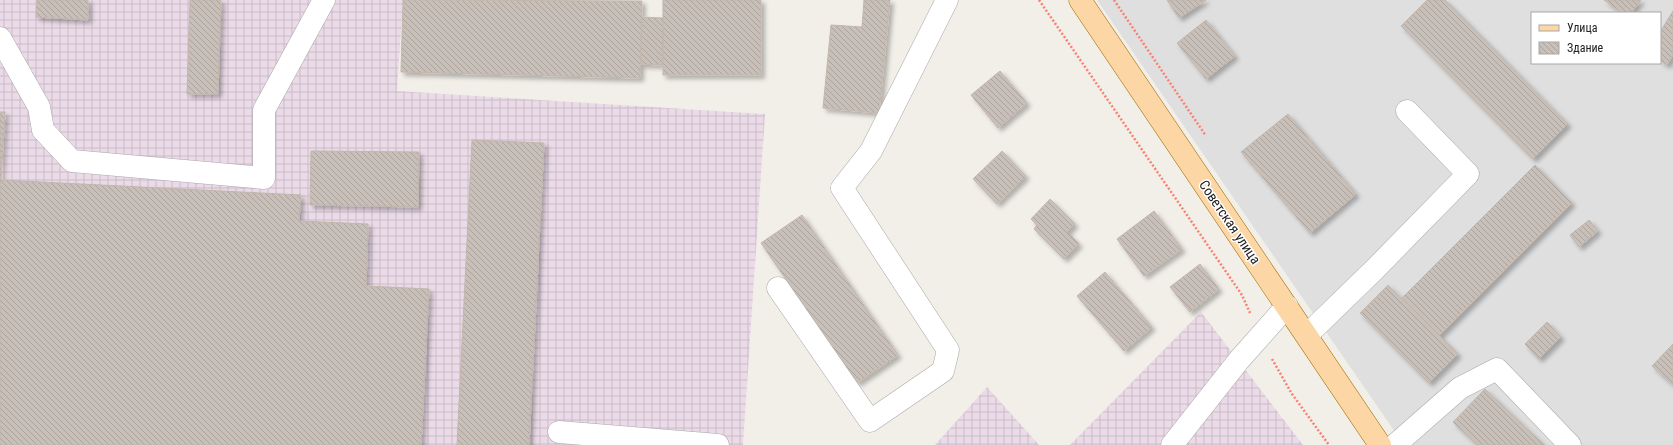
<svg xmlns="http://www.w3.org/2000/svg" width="1673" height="445" font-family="'Roboto Condensed',sans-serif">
<defs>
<pattern id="industrial-grid" width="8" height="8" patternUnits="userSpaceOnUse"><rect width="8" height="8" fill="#ebdbe8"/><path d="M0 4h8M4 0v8" fill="none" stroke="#c9bcc7"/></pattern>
<pattern id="building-back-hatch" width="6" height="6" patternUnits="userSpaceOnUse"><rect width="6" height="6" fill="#c7bfb8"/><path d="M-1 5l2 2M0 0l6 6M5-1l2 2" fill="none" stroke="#aba49e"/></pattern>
<filter id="shadow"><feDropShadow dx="3.5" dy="3.5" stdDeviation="2" flood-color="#0004"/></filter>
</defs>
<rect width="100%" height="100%" fill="#f2efe9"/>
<path fill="#e0dfdf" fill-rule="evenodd" d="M 1097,0 L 1673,0 L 1673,445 L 1404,445 ZM 1532,13 L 1660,13 L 1660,63 L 1532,63 Z"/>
<g fill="url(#industrial-grid)">
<path d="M 0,0 L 403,0 L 397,91 L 765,114 L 743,445 L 0,445 Z"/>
<path d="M 1201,312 L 1303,445 L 1070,445 Z"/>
<path d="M 987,387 L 1039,445 L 935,445 Z"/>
</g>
<g fill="url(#building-back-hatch)" stroke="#c4b6ab" filter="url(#shadow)">
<path d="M 37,0 L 88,0 L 88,20 L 36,17 Z"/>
<path d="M 190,0 L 221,0 L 218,94 L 187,94 Z"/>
<path d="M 403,0 L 642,1 L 640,78 L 401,72 Z"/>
<rect x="663" y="0" width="98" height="75"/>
<path d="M 864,0 L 890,0 L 879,113 L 823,108 L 831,25 L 862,27 Z"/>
<path d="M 1167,0 L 1206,0 L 1179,18 Z"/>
<path d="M 1427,0 L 1445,0 L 1568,124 L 1533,159 L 1401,26 Z"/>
<path d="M 1604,0 L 1641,0 L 1631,13 L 1622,13 Z"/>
<path d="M 1673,11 L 1673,55 L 1667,65 L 1660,60 L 1660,32 Z"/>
<path d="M 642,17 L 663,18 L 662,65 L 641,64 Z"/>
<path d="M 1206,20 L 1235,56 L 1206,79 L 1177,43 Z"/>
<path d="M 1000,71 L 1027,103 L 998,128 L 971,95 Z"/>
<path d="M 0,112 L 5,112 L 1,180 L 301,195 L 299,221 L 368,224 L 366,286 L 429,289 L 421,445 L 0,445 Z"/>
<path d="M 1288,114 L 1356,194 L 1310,233 L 1241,152 Z"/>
<path d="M 472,140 L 544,143 L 529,445 L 457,445 Z"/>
<path d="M 311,151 L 419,152 L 418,207 L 310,205 Z"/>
<path d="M 1002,151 L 1026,176 L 997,204 L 973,179 Z"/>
<path d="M 1535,165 L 1572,203 L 1439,336 L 1402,298 Z"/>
<path d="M 1050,199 L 1075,224 L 1067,232 L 1079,244 L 1064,259 L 1034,229 L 1037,225 L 1031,219 Z"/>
<path d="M 1154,211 L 1182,249 L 1144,276 L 1117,239 Z"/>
<path d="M 802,215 L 898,355 L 857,383 L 761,243 Z"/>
<path d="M 1589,220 L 1598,231 L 1579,247 L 1570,235 Z"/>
<path d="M 1200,264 L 1219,289 L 1190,312 L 1170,287 Z"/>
<path d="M 1105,272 L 1152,327 L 1124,351 L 1077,296 Z"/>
<path d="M 1388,285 L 1458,354 L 1429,383 L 1360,313 Z"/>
<path d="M 1547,322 L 1561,337 L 1539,359 L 1525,344 Z"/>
<path d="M 1673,344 L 1673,385 L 1652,366 Z"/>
<path d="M 1485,389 L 1544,445 L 1477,445 L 1473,441 L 1453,422 Z"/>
</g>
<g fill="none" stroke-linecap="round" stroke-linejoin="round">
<defs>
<g id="minor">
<path d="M 0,38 L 39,107 L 43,130 L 72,161 L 264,178 L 264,110 L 324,0"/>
<path d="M 778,288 L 870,421 L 943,371 L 948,350 L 842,188 L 871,151 L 947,0"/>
<path d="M 1307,335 L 1374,270 L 1468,174 L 1407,111"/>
<path d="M 559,432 L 718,445"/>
<path d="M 1172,445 L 1239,360 L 1287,306"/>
<path d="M 1395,445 L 1460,388 L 1497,369 L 1570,445"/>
</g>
<path id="major" d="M 1080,0 L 1380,445"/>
</defs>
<use href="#minor" stroke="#a9a9a9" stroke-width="23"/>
<use href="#major" stroke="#a06b00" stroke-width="23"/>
<g stroke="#fa8072" stroke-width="2.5" stroke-dasharray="2 2" stroke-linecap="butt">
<path d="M 1039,0 L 1242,295 L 1250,313"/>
<path d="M 1114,0 L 1206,136"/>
<path d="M 1272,359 L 1292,394 L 1329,445"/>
</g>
<use href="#minor" stroke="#fff" stroke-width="22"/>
<use href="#major" stroke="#fcd6a4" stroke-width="22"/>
</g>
<g text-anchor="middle" stroke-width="3" stroke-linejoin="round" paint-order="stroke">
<g font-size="14" fill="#222" stroke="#fff">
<text transform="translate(1230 222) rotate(56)" y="5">Советская улица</text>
</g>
</g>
<rect x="1531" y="12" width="130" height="52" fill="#ffffff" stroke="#a7a7a7"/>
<rect x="1539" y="25" width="20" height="6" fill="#fcd6a4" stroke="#a7a7a7"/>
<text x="1567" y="32" font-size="12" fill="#222222">Улица</text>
<rect x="1539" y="42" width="20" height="12" fill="url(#building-back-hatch)" stroke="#a7a7a7"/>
<text x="1567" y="52" font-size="12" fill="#222222">Здание</text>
</svg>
